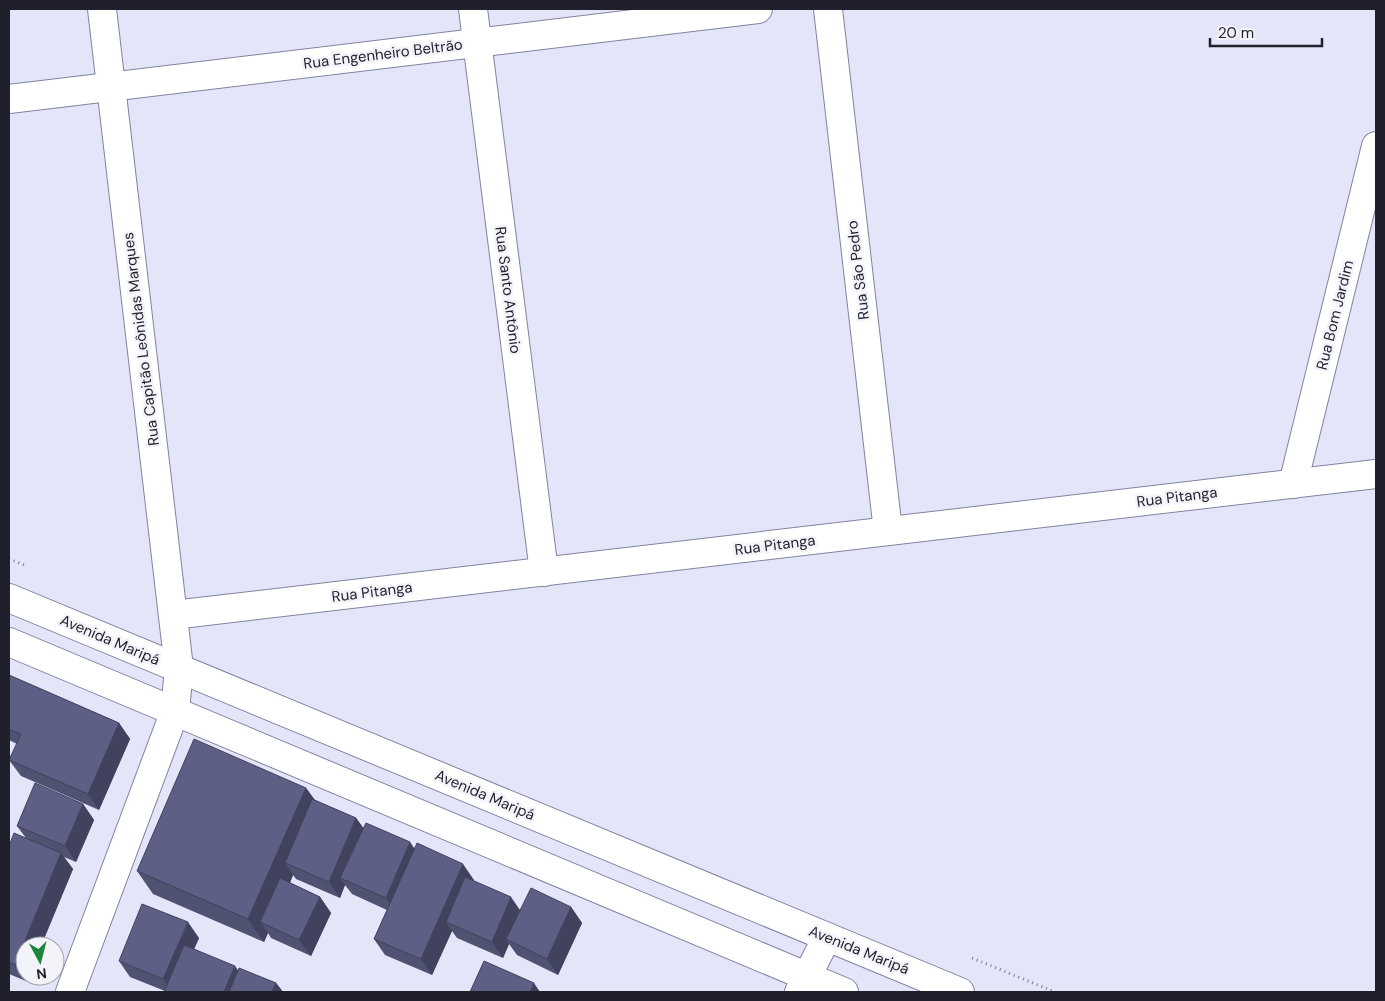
<svg xmlns="http://www.w3.org/2000/svg" width="1385" height="1001" font-family="'DM Sans',sans-serif">
<rect width="100%" height="100%" fill="#e4e5f9"/>
<g fill="none" stroke-linecap="round" stroke-linejoin="round">
<defs>
<g id="street">
<path d="M 473,9 L 544,572"/>
<path d="M 828,9 L 888,531"/>
<path d="M 9,99 L 758,9"/>
<path d="M 1293,484 L 1376,146"/>
<path d="M 173,615 L 1376,474"/>
<path d="M 70,992 L 175,711 L 179,668"/>
<path d="M 799,992 L 827,937"/>
</g>
<path id="secondary" d="M 102,9 L 179,668"/>
<g id="primary">
<path d="M 9,598 L 960,992"/>
<path d="M 9,642 L 844,992"/>
</g>
</defs>
<use href="#street" stroke="#8183a1" stroke-width="30"/>
<use href="#secondary" stroke="#8183a1" stroke-width="30"/>
<use href="#primary" stroke="#8183a1" stroke-width="30"/>
<g stroke="#7c7d8d" stroke-width="3" stroke-dasharray="1 4" stroke-linecap="butt">
<path d="M 9,559 L 27,566"/>
<path d="M 972,958 L 1055,992"/>
</g>
<use href="#street" stroke="#fff" stroke-width="28"/>
<use href="#secondary" stroke="#fff" stroke-width="28"/>
<use href="#primary" stroke="#fff" stroke-width="28"/>
</g>
<g fill="#505272">
<path d="M 9,675 L 119,723 L 130,739 L 99,810 L 21,776 L 9,760 L 17,744 L 9,740 Z"/>
<path d="M 306,788 L 315,800 L 356,818 L 363,828 L 415,849 L 474,880 L 474,881 L 520,910 L 571,907 L 582,923 L 558,975 L 517,955 L 509,944 L 503,958 L 457,938 L 452,931 L 432,975 L 385,955 L 374,939 L 387,910 L 352,894 L 345,885 L 340,898 L 296,879 L 293,875 L 290,883 L 320,897 L 331,913 L 311,956 L 271,938 L 268,933 L 264,942 L 153,894 L 137,871 Z"/>
<path d="M 83,804 L 94,820 L 76,862 L 64,857 L 73,869 L 41,946 L 25,946 L 26,981 L 9,974 L 9,846 L 26,838 L 17,826 Z"/>
<path d="M 199,938 L 194,949 L 238,970 L 276,983 L 283,992 L 164,992 L 165,991 L 130,977 L 119,961 Z"/>
</g>
<g fill="#41425d">
<path d="M 119,723 L 130,739 L 99,810 L 88,794 Z"/>
<path d="M 306,788 L 322,810 L 285,863 L 293,875 L 271,927 L 260,922 L 268,933 L 264,942 L 248,919 Z"/>
<path d="M 83,804 L 94,820 L 76,862 L 65,846 Z"/>
<path d="M 356,818 L 368,834 L 340,878 L 345,885 L 340,898 L 329,882 Z"/>
<path d="M 410,842 L 421,858 L 397,914 L 386,898 Z"/>
<path d="M 61,853 L 73,869 L 41,946 L 25,946 L 25,976 L 28,976 L 26,981 L 15,965 Z"/>
<path d="M 463,864 L 474,880 L 454,926 L 446,922 L 452,931 L 432,975 L 421,959 Z"/>
<path d="M 320,897 L 331,913 L 311,956 L 299,940 Z"/>
<path d="M 511,897 L 522,913 L 506,939 L 509,944 L 503,958 L 492,942 Z"/>
<path d="M 571,907 L 582,923 L 558,975 L 547,959 Z"/>
<path d="M 188,922 L 199,938 L 175,992 L 172,992 L 163,979 Z"/>
<path d="M 235,966 L 246,982 L 242,992 L 224,992 Z"/>
<path d="M 276,983 L 283,992 L 272,992 Z"/>
<path d="M 534,983 L 540,992 L 530,992 Z"/>
</g>
<g fill="#5d5f85" stroke="#41425d">
<path d="M 9,675 L 119,723 L 88,794 L 9,760 L 21,734 L 9,729 Z"/>
<path d="M 194,739 L 306,788 L 248,919 L 137,871 Z"/>
<path d="M 35,783 L 83,804 L 65,846 L 17,826 Z"/>
<path d="M 312,799 L 356,818 L 329,882 L 285,863 Z"/>
<path d="M 366,823 L 410,842 L 386,898 L 340,878 Z"/>
<path d="M 14,833 L 61,853 L 15,965 L 9,962 L 9,846 Z"/>
<path d="M 417,843 L 463,864 L 421,959 L 374,939 Z"/>
<path d="M 465,877 L 511,897 L 492,942 L 446,922 Z"/>
<path d="M 280,878 L 320,897 L 299,940 L 260,922 Z"/>
<path d="M 531,888 L 571,907 L 547,959 L 506,939 Z"/>
<path d="M 142,904 L 188,922 L 163,979 L 119,961 Z"/>
<path d="M 184,945 L 235,966 L 224,992 L 164,992 Z"/>
<path d="M 484,961 L 534,983 L 530,992 L 470,992 Z"/>
<path d="M 239,968 L 276,983 L 272,992 L 229,992 Z"/>
</g>
<g text-anchor="middle" stroke-width="5" stroke-linejoin="round" paint-order="stroke">
<g font-size="15" fill="#1f202c" stroke="#f3f4fa">
<text transform="translate(383 54) rotate(-7)" y="5">Rua Engenheiro Beltrão</text>
<text transform="translate(858 270) rotate(-97)" y="5">Rua São Pedro</text>
<text transform="translate(508 290) rotate(83)" y="5">Rua Santo Antônio</text>
<text transform="translate(1335 315) rotate(-76)" y="5">Rua Bom Jardim</text>
<text transform="translate(141 339) rotate(-97)" y="5">Rua Capitão Leônidas Marques</text>
<text transform="translate(1177 497) rotate(-7)" y="5">Rua Pitanga</text>
<text transform="translate(775 545) rotate(-7)" y="5">Rua Pitanga</text>
<text transform="translate(372 592) rotate(-7)" y="5">Rua Pitanga</text>
<text transform="translate(110 640) rotate(23)" y="5">Avenida Maripá</text>
<text transform="translate(485 795) rotate(23)" y="5">Avenida Maripá</text>
<text transform="translate(859 950) rotate(22)" y="5">Avenida Maripá</text>
</g>
</g>
<rect width="1385" height="1001" fill="none" stroke="#1f202c" stroke-width="20"/>
<g transform="translate(40 961) rotate(173)"><circle r="24" fill="#f3f4fa" stroke="#9e9fa8"/>
<path d="M0-4L9 19L0 12L-9 19Z" fill="#1d853a"/>
<text y="-8" font-size="14" font-weight="bold" text-anchor="middle" fill="#1f202c">N</text>
</g>
<path d="M1210 38v8h112v-8" fill="none" stroke="#1f202c" stroke-width="2.5"/>
<text x="1218" y="38" font-size="15" fill="#1f202c" stroke="#f3f4fa" stroke-width="4" paint-order="stroke">20 m</text>
</svg>
